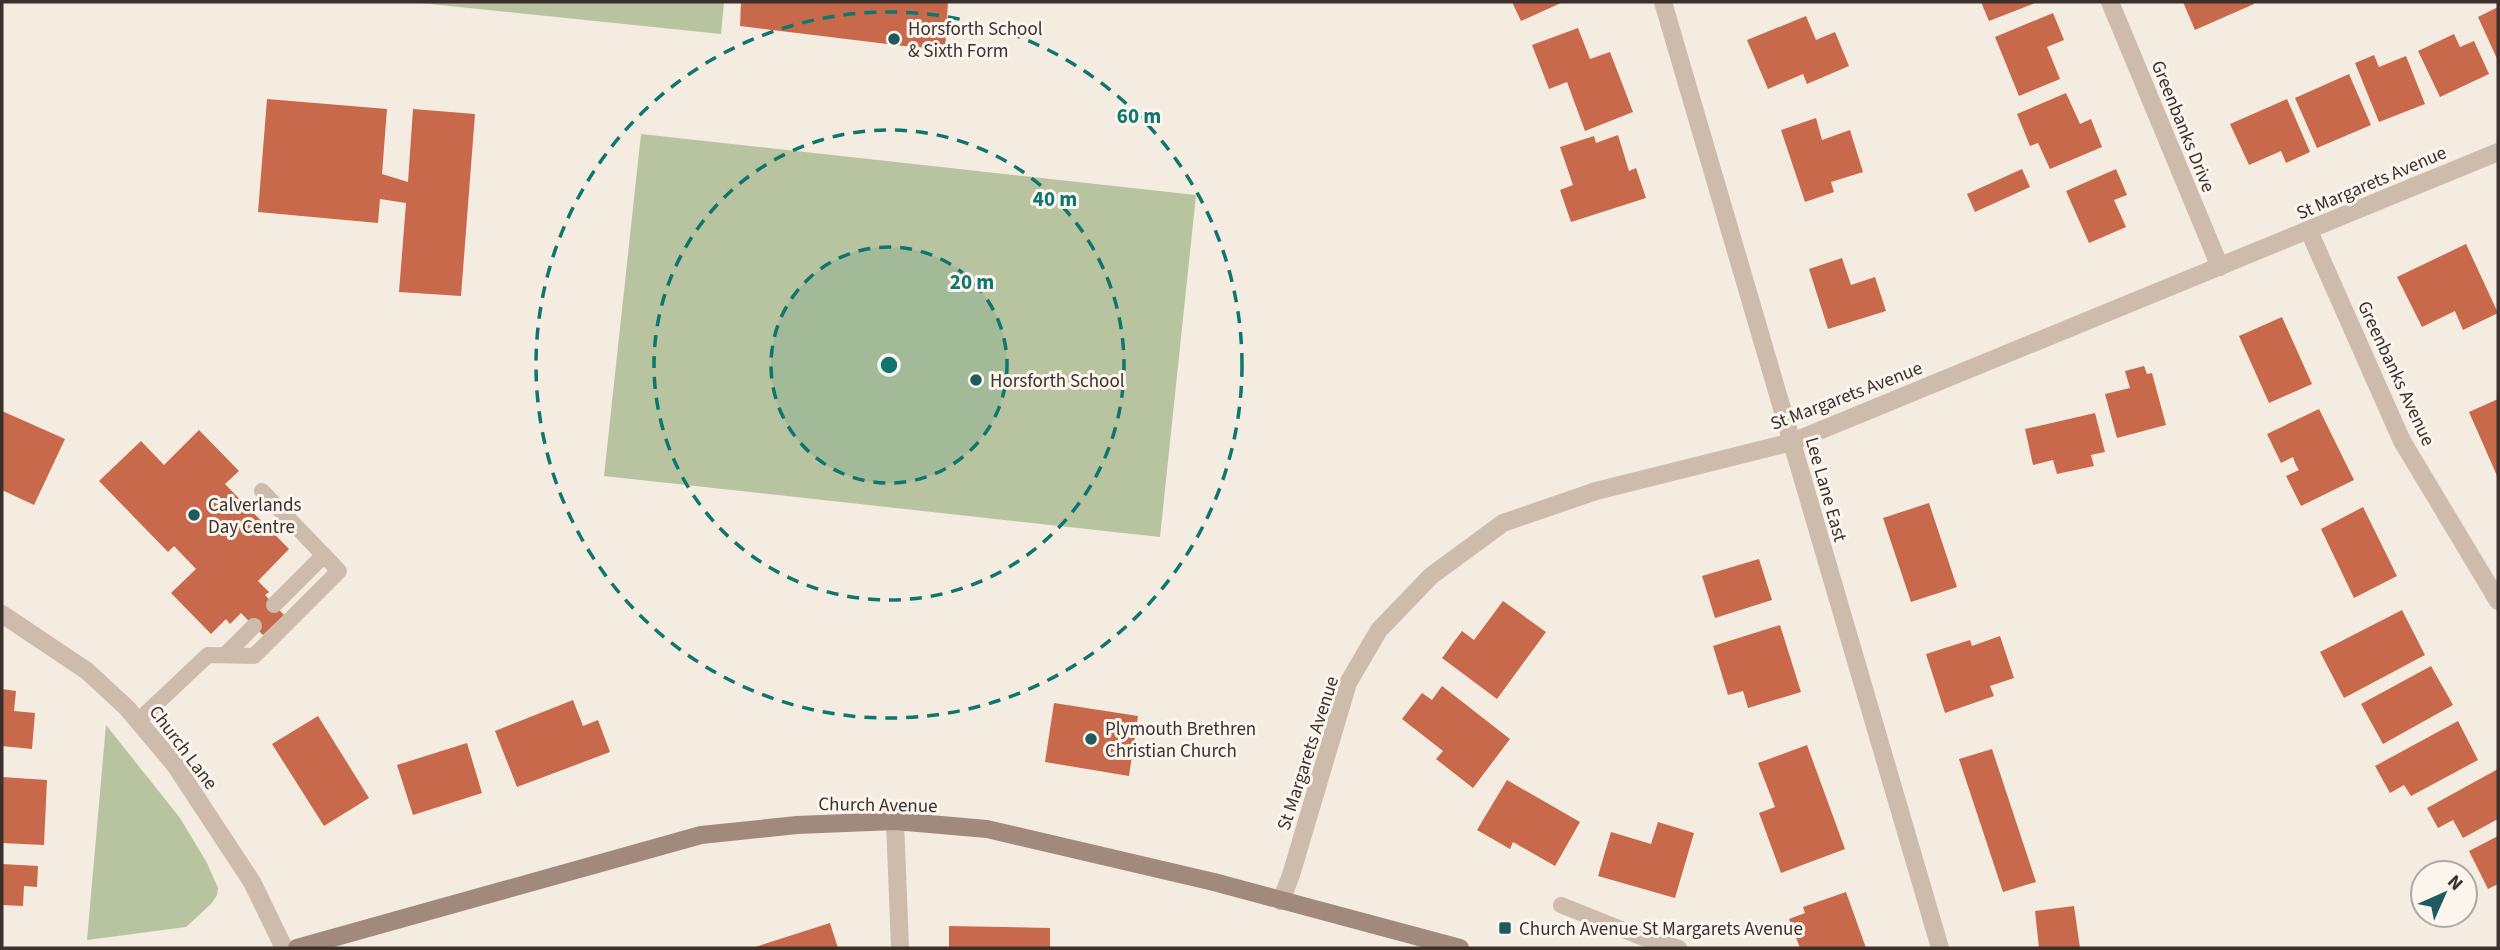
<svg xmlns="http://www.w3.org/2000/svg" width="2500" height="950" font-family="'Source Sans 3',sans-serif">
<rect width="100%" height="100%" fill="#f4ebe1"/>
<g fill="#b8c4a0">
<path d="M 411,2 L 724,2 L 721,34 Z"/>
<path d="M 641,134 L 1196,195 L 1160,537 L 604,476 Z"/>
<path d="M 106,725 L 180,818 L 207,863 L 218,888 L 217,895 L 211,904 L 186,927 L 87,940 Z"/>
</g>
<g fill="#c8694b">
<path d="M 741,2 L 948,2 L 945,51 L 740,26 Z"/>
<path d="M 1512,2 L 1563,2 L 1521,21 Z"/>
<path d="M 1981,2 L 2038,2 L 1989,21 Z"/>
<path d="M 2183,2 L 2253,2 L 2254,4 L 2195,30 Z"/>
<path d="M 2498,7 L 2498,61 L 2478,17 Z"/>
<path d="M 2053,13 L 2064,40 L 2047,47 L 2060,79 L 2019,96 L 1995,37 Z"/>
<path d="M 1806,16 L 1816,40 L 1835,32 L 1849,66 L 1807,84 L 1803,74 L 1768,89 L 1747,40 Z"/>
<path d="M 1578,28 L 1590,59 L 1610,52 L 1633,112 L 1585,131 L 1567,82 L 1549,89 L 1532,45 Z"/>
<path d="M 2454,34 L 2460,47 L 2474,41 L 2489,74 L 2440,97 L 2418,51 Z"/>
<path d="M 2374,55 L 2379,67 L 2406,56 L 2425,104 L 2379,122 L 2355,63 Z"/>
<path d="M 2349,74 L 2371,125 L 2317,148 L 2295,98 Z"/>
<path d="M 2066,93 L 2080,124 L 2091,119 L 2102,147 L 2050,169 L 2038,143 L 2030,146 L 2017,114 Z"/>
<path d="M 267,99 L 387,109 L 382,174 L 408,182 L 413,109 L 475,114 L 461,296 L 399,292 L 406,203 L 380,199 L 378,223 L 258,212 Z"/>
<path d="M 2287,99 L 2310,152 L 2286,163 L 2281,151 L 2249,165 L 2230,124 Z"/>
<path d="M 1816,118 L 1822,140 L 1850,130 L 1863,172 L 1831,182 L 1834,192 L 1805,202 L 1781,130 Z"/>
<path d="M 1618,135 L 1629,171 L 1636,168 L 1646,198 L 1571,222 L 1560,190 L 1573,185 L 1560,147 L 1594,136 L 1596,143 Z"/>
<path d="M 2022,169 L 2030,187 L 1975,212 L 1967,194 Z"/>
<path d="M 2116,169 L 2127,195 L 2114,200 L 2126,227 L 2089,243 L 2066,191 Z"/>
<path d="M 2466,244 L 2498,313 L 2463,330 L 2455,311 L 2422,327 L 2397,277 Z"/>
<path d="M 1842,258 L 1851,285 L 1875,277 L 1886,311 L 1828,329 L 1809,269 Z"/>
<path d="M 2282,317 L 2312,384 L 2269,403 L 2239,336 Z"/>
<path d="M 2144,366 L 2147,374 L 2152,373 L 2166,425 L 2117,438 L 2105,394 L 2130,388 L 2125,371 Z"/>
<path d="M 2498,399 L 2498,478 L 2469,412 Z"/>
<path d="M 2319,409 L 2354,480 L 2301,506 L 2286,476 L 2299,470 L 2296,465 L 2293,457 L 2281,463 L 2267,434 Z"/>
<path d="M 2,411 L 65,439 L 34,505 L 2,490 Z"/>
<path d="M 2095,413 L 2105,452 L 2091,455 L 2094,466 L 2057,474 L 2053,460 L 2033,465 L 2025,429 Z"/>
<path d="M 199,430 L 239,471 L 225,484 L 289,549 L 258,581 L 269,592 L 265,595 L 284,615 L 263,635 L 241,613 L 230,624 L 226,619 L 211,634 L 171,593 L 196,569 L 174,546 L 168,552 L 99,481 L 141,441 L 164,465 Z"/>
<path d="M 1929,503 L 1957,587 L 1911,602 L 1883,518 Z"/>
<path d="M 2363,507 L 2397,576 L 2354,598 L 2321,529 Z"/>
<path d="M 1759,559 L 1772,600 L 1715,618 L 1702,576 Z"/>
<path d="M 1503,601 L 1546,632 L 1497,699 L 1442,658 L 1462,631 L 1474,640 Z"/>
<path d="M 2402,610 L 2425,655 L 2344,698 L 2320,652 Z"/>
<path d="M 1780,625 L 1801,692 L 1748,708 L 1743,691 L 1728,695 L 1713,646 Z"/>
<path d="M 2000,636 L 2014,678 L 1990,686 L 1994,696 L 1945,713 L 1926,654 L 1970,640 L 1972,646 Z"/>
<path d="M 2431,666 L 2453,705 L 2383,744 L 2361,704 Z"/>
<path d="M 1442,686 L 1510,739 L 1473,788 L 1436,759 L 1443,751 L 1402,719 L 1422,693 L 1432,700 Z"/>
<path d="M 2,689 L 16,691 L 14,711 L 35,713 L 32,749 L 2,746 Z"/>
<path d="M 573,700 L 583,726 L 598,720 L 610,752 L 517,787 L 495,731 Z"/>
<path d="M 1054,703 L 1138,716 L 1129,776 L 1045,762 Z"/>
<path d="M 318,716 L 369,798 L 324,826 L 272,744 Z"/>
<path d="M 2458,721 L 2478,760 L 2411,796 L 2404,785 L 2390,793 L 2375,766 Z"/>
<path d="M 467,743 L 482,793 L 413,815 L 397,765 Z"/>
<path d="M 1807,745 L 1845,849 L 1781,873 L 1759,813 L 1775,807 L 1758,763 Z"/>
<path d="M 1992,749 L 2036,882 L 2003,892 L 1959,759 Z"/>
<path d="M 2498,769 L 2498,819 L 2463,838 L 2453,820 L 2438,828 L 2427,808 Z"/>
<path d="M 2,777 L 47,780 L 44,845 L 2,843 Z"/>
<path d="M 1507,780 L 1580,822 L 1555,866 L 1513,842 L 1510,849 L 1477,830 Z"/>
<path d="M 1658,822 L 1694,833 L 1675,898 L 1598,876 L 1611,832 L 1651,844 Z"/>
<path d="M 2498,836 L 2498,884 L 2488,889 L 2469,851 Z"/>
<path d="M 2,864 L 38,866 L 37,887 L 24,886 L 23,906 L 2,905 Z"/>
<path d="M 1846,892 L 1866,948 L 1800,948 L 1789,919 L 1805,913 L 1803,907 Z"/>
<path d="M 2074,906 L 2080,948 L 2039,948 L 2035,911 Z"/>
<path d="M 830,923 L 838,948 L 752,948 Z"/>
<path d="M 949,926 L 1050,928 L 1050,948 L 949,948 Z"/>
</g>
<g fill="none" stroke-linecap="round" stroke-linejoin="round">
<g stroke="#cdbbac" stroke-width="16">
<path d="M 274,605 L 324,555"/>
<path d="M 225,655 L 254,626"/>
<path d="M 138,721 L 208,655 L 254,656 L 339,571 L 262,491"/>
<path d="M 1561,905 L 1641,937 L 1679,948"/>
</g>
<g stroke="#cdbbac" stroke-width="18">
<path d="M 1663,2 L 1940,948"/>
<path d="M 2110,2 L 2220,267"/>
<path d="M 2309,231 L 2402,441 L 2498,601"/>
<path d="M 2,614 L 87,671 L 127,708 L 175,765 L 252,882 L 284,948"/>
<path d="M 895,821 L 900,948"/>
<path d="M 1281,901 L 1291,875 L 1348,683 L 1379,630 L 1431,576 L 1503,523 L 1596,491 L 1792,442 L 2498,152"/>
</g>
<path stroke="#a18a7d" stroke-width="18" d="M 297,948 L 701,835 L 797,825 L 895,821 L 987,829 L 1214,882 L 1460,948"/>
</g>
<circle cx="889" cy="365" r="118" fill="#0f766e" fill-opacity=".12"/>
<g fill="none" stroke="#0f766e" stroke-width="3.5" stroke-dasharray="12 9">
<circle cx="889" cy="365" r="118"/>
<circle cx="889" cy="365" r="235"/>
<circle cx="889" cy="365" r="353"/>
</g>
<g fill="#1f5a5e" stroke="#fbf5ee" stroke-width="2.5">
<circle cx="894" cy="39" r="7"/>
<circle cx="976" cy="380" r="7"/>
<circle cx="194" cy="515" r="7"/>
<circle cx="1091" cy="739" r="7"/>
<rect x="1498" y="921" width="14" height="14" rx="3.5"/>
</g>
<g text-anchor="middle" stroke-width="6" stroke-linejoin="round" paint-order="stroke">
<g font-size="19" fill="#3b302b" stroke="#fbf5ee" text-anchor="start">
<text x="908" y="35">Horsforth School<tspan x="908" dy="22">&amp; Sixth Form</tspan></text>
<text x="990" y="387">Horsforth School</text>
<text x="208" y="511">Calverlands<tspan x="208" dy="22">Day Centre</tspan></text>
<text x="1105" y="735">Plymouth Brethren<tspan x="1105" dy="22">Christian Church</tspan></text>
<text x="1519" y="935">Church Avenue St Margarets Avenue</text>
</g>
<g font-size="19" fill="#3b302b" stroke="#fbf5ee">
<text transform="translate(2184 126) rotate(68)" y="7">Greenbanks Drive</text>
<text transform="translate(2371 182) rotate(-23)" y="7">St Margarets Avenue</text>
<text transform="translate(2397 373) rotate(65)" y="7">Greenbanks Avenue</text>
<text transform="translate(1846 395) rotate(-21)" y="7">St Margarets Avenue</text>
<text transform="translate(1827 489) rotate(74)" y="7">Lee Lane East</text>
<text transform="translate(184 747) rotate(53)" y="7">Church Lane</text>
<text transform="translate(1307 753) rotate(-72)" y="7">St Margarets Avenue</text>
<text transform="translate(878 804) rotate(1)" y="7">Church Avenue</text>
</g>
</g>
<circle cx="889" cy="365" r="10" fill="#0f766e" stroke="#fbf5ee" stroke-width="3.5"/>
<g font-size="21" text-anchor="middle" font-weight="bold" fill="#0f766e" stroke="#fbf5ee" stroke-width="6" stroke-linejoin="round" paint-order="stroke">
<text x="1139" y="123">60 m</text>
<text x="1055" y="206">40 m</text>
<text x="972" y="289">20 m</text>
</g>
<rect width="2500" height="950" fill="none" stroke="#3b302b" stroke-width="7"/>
<g transform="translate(2444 894) rotate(45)"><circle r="33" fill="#fbf5ee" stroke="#aea6a0" stroke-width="2"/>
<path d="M0-5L12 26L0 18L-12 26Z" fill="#1f5a5e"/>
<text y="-10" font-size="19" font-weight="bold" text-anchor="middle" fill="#3b302b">N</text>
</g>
</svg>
